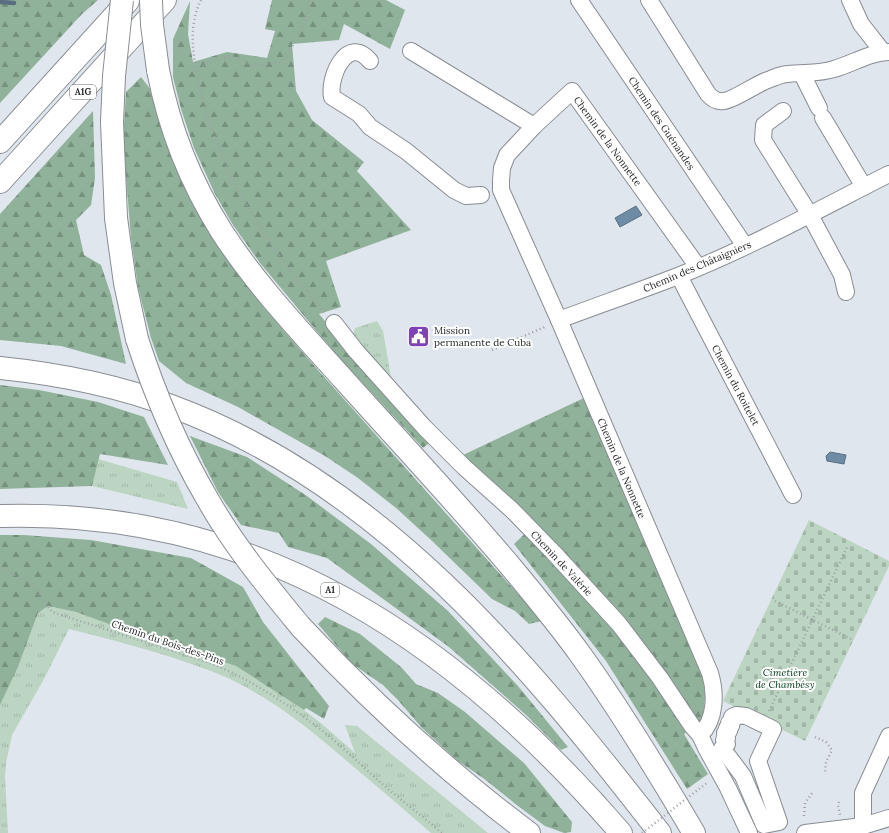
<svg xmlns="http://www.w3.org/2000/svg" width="889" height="833" font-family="Lora,serif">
<defs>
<pattern id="grass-tufts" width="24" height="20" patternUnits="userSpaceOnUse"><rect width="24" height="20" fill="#bcd5c2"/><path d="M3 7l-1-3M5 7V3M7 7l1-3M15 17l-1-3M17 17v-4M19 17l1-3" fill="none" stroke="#a2b7a7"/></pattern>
<pattern id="forest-firs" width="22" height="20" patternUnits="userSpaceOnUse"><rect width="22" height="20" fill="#91b29a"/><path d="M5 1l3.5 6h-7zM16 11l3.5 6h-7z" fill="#76917e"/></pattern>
<pattern id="cemetery-stones" width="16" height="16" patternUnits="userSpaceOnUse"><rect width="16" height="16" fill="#bcd5c2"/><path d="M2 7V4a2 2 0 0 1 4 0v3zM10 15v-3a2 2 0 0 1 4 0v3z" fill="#a2b7a7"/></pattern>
</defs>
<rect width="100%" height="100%" fill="#e0e6ed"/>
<g fill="url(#grass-tufts)">
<path d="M 377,321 L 383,331 L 392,383 L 359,346 L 353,334 L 355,328 Z"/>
<path d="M 98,459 L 177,482 L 188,509 L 92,486 Z"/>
<path d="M 48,606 L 76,612 L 236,666 L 304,710 L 322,724 L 355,753 L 345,725 L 357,726 L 488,833 L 431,833 C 406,811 381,790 355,768 C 318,736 280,704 236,682 C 214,671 191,664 168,656 C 135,646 102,637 69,629 L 44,679 L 12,735 L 6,763 L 5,777 L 8,833 L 0,833 L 0,705 L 18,667 L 38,613 Z"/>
</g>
<g fill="url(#forest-firs)">
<path d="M 0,0 L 98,0 L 82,14 L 0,103 Z"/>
<path d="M 272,0 L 386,0 L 405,10 L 390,49 L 344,24 L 339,40 L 292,44 L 296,91 L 312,120 L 364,162 L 357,171 L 411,230 L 326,261 L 341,307 L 319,314 L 429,443 L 423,448 L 334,352 L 260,263 L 233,225 L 215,194 L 194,148 L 181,109 L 173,77 L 173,39 L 190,1 L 188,34 L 193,62 L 227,52 L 267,58 L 275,31 L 265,29 Z"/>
<path d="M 141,77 L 151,90 L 164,134 L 185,189 L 224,255 L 265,309 L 318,370 L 542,621 L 529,624 L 515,611 L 492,599 L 430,539 L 396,508 L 358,478 L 325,456 L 238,407 L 186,383 L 159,361 L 151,338 L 138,287 L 131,238 L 123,141 L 126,92 Z"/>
<path d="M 93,111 L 95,178 L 91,205 L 76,220 L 84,255 L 101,265 L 111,295 L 126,364 L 61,346 L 0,340 L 0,214 Z"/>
<path d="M 0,385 L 39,390 L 98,402 L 144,417 L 168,465 L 100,454 L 92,486 L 0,489 Z"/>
<path d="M 586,397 L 701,670 C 706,690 706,700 702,720 L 684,734 L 708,774 L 687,789 L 606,661 L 514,544 L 535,524 L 463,455 Z"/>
<path d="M 190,436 L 247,457 L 307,496 L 371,544 L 448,611 L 518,686 L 568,747 L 561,750 L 525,714 L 449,647 L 327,558 L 288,547 L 279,533 L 241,525 L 218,492 Z"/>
<path d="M 0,535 L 24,535 L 91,540 L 191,558 L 243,587 L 263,622 L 329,706 L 324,719 L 306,708 L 304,710 L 236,666 L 123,629 L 76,612 L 48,606 L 38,613 L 18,667 L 0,705 Z"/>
<path d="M 325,617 L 360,634 L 401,667 L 416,684 L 438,693 L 465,712 L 524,763 L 572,822 L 571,832 L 564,833 L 545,826 L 518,806 L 483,778 L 458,761 L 422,728 L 397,699 L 383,685 L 351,663 L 318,624 Z"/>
</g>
<path fill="url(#cemetery-stones)" d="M 809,520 L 889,561 L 889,566 L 805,741 L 723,701 Z"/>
<g fill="#6e8ca5" stroke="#596f81">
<path d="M 636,206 L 642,215 L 620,227 L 615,218 Z"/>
<path d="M 830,452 L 846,455 L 844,464 L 827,461 L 826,456 Z"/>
</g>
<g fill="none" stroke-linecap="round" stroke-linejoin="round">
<path stroke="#596f81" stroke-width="4.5" d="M 0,2 L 14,3"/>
<defs>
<g id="minor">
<path d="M 579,0 L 745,246"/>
<path d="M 649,0 L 708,94 C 712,99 717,102 724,101 C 734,100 756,84 768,80 C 774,78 781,74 788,74 C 804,72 819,74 834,69 C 852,64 870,52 889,52"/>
<path d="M 850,0 L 861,24 L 883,52"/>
<path d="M 411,51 L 534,126"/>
<path d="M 370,61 C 348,34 328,76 332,97 L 359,114 L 370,127 L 406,151 L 454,190 L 466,196 L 481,195"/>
<path d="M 802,74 L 819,108"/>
<path d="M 783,111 L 764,125 L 763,140 L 810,215 L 842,275 L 846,292"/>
<path d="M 823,118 L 864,187"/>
<path d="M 698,267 L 572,91 L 534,126 L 507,155 L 502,168 L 501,180 L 501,190 L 559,320 L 710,673 C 716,693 716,720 700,735"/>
<path d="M 679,276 L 793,495"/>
<path d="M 559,320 C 599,305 639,291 678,276 C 751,247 820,209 889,174"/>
<path d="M 334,323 L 356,351 L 424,427 L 464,467 L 512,510 L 553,552 L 619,624 L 660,678 L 692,726 L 700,735 L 706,748 L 728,788 L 749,833"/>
<path d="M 736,715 L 746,716 L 773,729 L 758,761 L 779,822 L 764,825 L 743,776 L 722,748 L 727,744 L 724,740 L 727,738 L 725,733 L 729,731 L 727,728 L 731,726 L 729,723 L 733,720 L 732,717 Z"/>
<path d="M 863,826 L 863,793 L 889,736"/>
<path d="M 805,833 L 863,826 L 889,818"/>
</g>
<g id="highway">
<path d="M 158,70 C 169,128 191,183 222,232 C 257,286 302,333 345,381 C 399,441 454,500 506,561 C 531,591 557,622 580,654 C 621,711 658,772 694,833"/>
<path d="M 112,122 L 116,218 L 125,283 L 137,339"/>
<path d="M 0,142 L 128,1"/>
<path d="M 0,182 L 165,0"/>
<path d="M 0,368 C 58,374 116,385 171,406 C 381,483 527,662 660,833"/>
<path d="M 0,516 C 262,508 456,642 621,833"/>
<path d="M 301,627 C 371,702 446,771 529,833"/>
</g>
</defs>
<use href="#minor" stroke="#888d93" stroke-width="18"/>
<use href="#highway" stroke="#888d93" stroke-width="24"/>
<g stroke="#9da1a6" stroke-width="2.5" stroke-dasharray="1 3" stroke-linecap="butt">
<path d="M 201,0 C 188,26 193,53 198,80 C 217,170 265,244 324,312"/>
<path d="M 196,70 L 214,60 L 230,56 L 253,65 L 284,63 L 307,17 L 309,6 L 308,0"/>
<path d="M 492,350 L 547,326"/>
<path d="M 0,568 L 31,583 L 52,612 L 210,663 C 250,679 286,703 320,729 C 341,745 361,765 381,783 C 401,800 422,816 442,833"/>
<path d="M 775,601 L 851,639"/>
<path d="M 769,711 L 848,545"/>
<path d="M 815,737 L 826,742 L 832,750 L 826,762 L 825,772"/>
<path d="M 839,802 L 838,805 L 840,815"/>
<path d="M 804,816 L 805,803 L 813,792"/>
</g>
<use href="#minor" stroke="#fff" stroke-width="16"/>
<use href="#highway" stroke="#fff" stroke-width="22"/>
<defs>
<g id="highway-bridge">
<path d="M 151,0 L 152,25 L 158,70"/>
<path d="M 112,122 L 114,76 L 122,0"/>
<path d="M 137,339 C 155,395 178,449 208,500 C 234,546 268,587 301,627"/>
</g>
</defs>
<use href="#highway-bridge" stroke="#888d93" stroke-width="24" stroke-linecap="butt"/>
<path stroke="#9da1a6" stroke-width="2.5" stroke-dasharray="1 3" stroke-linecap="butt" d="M 642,833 L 708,782"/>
<use href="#highway-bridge" stroke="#fff" stroke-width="22"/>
</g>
<defs>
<symbol id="civic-square" viewBox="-11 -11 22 22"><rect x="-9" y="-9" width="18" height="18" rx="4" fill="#8041b7" stroke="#fff"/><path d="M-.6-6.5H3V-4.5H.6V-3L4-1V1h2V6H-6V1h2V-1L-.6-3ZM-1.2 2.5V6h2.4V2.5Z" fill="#fff"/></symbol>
</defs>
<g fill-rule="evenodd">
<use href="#civic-square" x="406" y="324" width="25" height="25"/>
</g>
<g text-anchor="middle" stroke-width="4" stroke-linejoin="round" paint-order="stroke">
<g fill="#fff" stroke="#686a6b" stroke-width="1">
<rect x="70" y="85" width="26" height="14" rx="3"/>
<rect x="321" y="583" width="18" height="14" rx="3"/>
</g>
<g font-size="9" font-weight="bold" fill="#282a2c">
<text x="83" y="95">A1G</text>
<text x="330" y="593">A1</text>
</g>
<g font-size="10" fill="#282a2c" stroke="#fff">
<text transform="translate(662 123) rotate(56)" y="4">Chemin des Guénandes</text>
<text transform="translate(608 141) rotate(54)" y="4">Chemin de la Nonnette</text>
<text transform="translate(697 266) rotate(-23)" y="4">Chemin des Châtaigniers</text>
<text transform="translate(736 385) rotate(62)" y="4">Chemin du Roitelet</text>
<text transform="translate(622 468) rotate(67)" y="4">Chemin de la Nonnette</text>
<text transform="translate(562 563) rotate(47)" y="4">Chemin de Valérie</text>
<text transform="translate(168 642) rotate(19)" y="4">Chemin du Bois-des-Pins</text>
</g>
<g font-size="10" fill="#282a2c" stroke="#fff" text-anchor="start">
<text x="434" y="334">Mission<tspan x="434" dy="12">permanente de Cuba</tspan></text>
</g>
<g font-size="10" font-style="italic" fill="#003a1a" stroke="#fff">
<text x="785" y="676">Cimetière<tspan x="785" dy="12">de Chambésy</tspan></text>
</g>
</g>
</svg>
